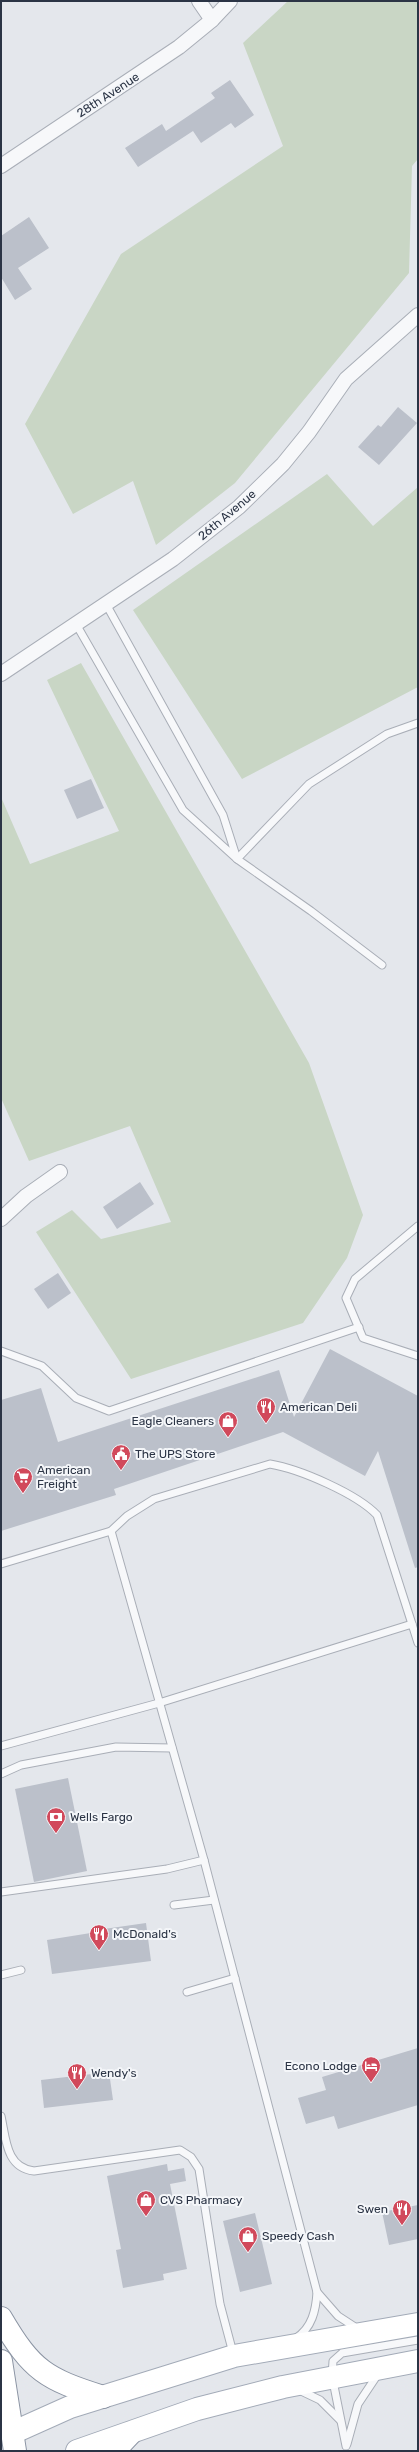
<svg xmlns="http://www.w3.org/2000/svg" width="419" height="2452" font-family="Rubik,sans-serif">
<rect width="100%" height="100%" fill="#e4e7ec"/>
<g fill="#c9d6c5">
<path d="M 288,1 L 418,1 L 418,159 L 412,166 L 409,273 L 235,483 L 156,545 L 133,481 L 73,514 L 25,424 L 121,254 L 283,146 L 243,43 Z"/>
<path d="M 327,474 L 373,526 L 418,487 L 418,687 L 242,779 L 133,610 Z"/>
<path d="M 81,663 L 309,1063 L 363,1215 L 347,1258 L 303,1323 L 131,1379 L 36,1232 L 72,1210 L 101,1239 L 171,1222 L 130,1126 L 29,1161 L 1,1098 L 1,797 L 30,864 L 119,831 L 47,680 Z"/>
</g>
<g fill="#bbc0ca">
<path d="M 230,80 L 254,115 L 235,128 L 231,123 L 201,143 L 193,131 L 138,167 L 125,148 L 162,124 L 166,131 L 215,98 L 211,93 Z"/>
<path d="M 29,217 L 49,248 L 18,268 L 32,289 L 15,300 L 1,277 L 1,236 Z"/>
<path d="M 398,407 L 417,423 L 379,465 L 358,447 L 378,425 L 381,427 Z"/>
<path d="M 91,779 L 104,808 L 77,819 L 64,790 Z"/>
<path d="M 140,1182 L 154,1204 L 117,1229 L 103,1207 Z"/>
<path d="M 58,1273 L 71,1293 L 48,1309 L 34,1289 Z"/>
<path d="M 330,1349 L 418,1396 L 418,1567 L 415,1568 L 378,1451 L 365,1476 L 283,1432 L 114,1489 L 116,1495 L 1,1531 L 1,1400 L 41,1388 L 58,1442 L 279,1370 L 294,1417 Z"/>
<path d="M 68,1778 L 87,1871 L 34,1882 L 15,1789 Z"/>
<path d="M 146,1923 L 151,1961 L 52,1974 L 47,1940 L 97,1932 L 97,1930 Z"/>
<path d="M 418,2048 L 418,2105 L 338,2129 L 334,2116 L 306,2124 L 298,2098 L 326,2090 L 322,2077 Z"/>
<path d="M 109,2072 L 113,2100 L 44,2108 L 41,2080 Z"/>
<path d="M 167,2164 L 168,2171 L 184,2168 L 186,2181 L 170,2184 L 187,2269 L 163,2274 L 164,2280 L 123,2288 L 116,2250 L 121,2249 L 107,2176 Z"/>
<path d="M 418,2205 L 418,2239 L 389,2245 L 382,2212 Z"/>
<path d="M 255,2213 L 272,2284 L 240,2292 L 223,2221 Z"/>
</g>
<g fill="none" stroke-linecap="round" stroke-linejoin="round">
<defs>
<g id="lane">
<path d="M 76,624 L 183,810 L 237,859 L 223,815 L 106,604"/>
<path d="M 382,965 L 311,911 L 237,859 L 309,784 L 387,734 L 418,723"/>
<path d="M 418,1226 L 355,1279 L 346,1298 L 363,1338 L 418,1356"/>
<path d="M 1,1351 L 42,1366 L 76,1398 L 109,1411 L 359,1327"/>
<path d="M 111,1531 L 204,1860 L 317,2292 C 316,2310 312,2328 296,2338"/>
<path d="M 1,1564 L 111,1531 L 127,1516 L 154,1499 L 270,1464 C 300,1469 357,1494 377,1515 L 412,1624"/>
<path d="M 1,1746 L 159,1703 L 412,1624 L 418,1643"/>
<path d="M 1,1774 L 21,1765 L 116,1747 L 172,1748"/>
<path d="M 1,1892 L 167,1869 L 204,1860"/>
<path d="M 174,1905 L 214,1900"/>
<path d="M 1,1975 L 21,1970"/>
<path d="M 187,1992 L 235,1978"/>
<path d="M 1,2116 C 6,2139 6,2168 34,2171 L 180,2150 L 191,2157 L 199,2169 L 220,2304 L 233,2353"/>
<path d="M 317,2292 L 338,2316 L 358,2329"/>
<path d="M 299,2390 L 320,2400 L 340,2420"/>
<path d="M 347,2444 L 358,2404 L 378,2374"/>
<path d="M 346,2446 L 332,2376 L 333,2361 L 342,2353 L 418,2340"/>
</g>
<g id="street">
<path d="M 199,1 L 212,20"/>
<path d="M 1,166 L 179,47 L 212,20 L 230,1"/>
<path d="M 1,674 L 173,559 L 239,507 L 283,464 L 309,432 L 346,379 L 418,315"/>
<path d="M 1,1219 L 26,1196 L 60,1172"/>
</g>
<g id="primary">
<path d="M 12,2433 L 70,2407 L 234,2356 L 418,2324"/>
<path d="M 77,2451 L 197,2409 L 283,2387 L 418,2361"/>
</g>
<g id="highway">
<path d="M 1,2318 C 32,2371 46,2379 103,2397"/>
<path d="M 1,2361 L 15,2451"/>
<path d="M 114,2451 L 131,2433"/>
</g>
</defs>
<use href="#lane" stroke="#a9aeb7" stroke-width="9"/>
<use href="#street" stroke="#a9aeb7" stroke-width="16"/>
<use href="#primary" stroke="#a3abb8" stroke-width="24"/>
<use href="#highway" stroke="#8b94a3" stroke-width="24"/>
<use href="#lane" stroke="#f7f8fa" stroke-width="7"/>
<use href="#street" stroke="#f7f8fa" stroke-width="14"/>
<use href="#primary" stroke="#fff" stroke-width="22"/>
<use href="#highway" stroke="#fff" stroke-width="22"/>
</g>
<defs>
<symbol id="restaurant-pin" viewBox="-11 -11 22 30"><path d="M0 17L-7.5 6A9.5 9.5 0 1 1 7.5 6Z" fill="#d1495b" stroke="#f4f6f9"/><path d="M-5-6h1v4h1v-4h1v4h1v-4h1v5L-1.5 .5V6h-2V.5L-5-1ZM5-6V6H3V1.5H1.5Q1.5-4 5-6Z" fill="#fff"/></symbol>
<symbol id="shop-pin" viewBox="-11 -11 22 30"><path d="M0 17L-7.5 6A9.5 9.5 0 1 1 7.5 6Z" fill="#d1495b" stroke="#f4f6f9"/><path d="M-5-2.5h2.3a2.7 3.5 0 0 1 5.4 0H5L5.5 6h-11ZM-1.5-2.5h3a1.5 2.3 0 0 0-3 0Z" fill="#fff"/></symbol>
<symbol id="civic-pin" viewBox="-11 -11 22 30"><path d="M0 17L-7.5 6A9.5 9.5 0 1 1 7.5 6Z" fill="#d1495b" stroke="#f4f6f9"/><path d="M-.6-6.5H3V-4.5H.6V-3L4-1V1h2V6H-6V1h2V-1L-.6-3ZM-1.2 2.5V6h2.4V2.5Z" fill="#fff"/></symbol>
<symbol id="supermarket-pin" viewBox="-11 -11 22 30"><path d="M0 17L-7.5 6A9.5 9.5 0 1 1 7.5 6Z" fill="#d1495b" stroke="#f4f6f9"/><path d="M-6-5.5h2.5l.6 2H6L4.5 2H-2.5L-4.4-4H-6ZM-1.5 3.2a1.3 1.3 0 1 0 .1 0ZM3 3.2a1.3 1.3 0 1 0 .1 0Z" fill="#fff"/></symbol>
<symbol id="bank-pin" viewBox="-11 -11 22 30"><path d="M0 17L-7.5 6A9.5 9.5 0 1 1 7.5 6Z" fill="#d1495b" stroke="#f4f6f9"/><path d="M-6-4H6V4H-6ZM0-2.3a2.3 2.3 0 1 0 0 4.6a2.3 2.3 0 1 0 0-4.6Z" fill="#fff"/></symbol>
<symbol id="hotel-pin" viewBox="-11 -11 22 30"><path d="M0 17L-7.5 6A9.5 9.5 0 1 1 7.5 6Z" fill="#d1495b" stroke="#f4f6f9"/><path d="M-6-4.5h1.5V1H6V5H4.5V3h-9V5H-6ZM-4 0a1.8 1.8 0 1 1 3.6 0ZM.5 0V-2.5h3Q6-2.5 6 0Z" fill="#fff"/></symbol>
</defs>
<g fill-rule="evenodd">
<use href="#restaurant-pin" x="255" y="1396" width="22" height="30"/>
<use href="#shop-pin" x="217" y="1410" width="22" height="30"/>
<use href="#civic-pin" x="110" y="1443" width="22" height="30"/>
<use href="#supermarket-pin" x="12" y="1466" width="22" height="30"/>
<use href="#bank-pin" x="45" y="1806" width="22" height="30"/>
<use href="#restaurant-pin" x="88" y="1923" width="22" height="30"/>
<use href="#hotel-pin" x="360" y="2055" width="22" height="30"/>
<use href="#restaurant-pin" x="66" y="2062" width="22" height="30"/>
<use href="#shop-pin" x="135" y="2189" width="22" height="30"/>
<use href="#restaurant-pin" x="391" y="2198" width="22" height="30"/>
<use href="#shop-pin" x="237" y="2225" width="22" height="30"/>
</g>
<g text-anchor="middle" stroke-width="4" stroke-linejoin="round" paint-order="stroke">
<g font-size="12" fill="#2b3445" stroke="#f4f6f9">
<text transform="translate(108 95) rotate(-33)" y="4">28th Avenue</text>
<text transform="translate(227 515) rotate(-40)" y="4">26th Avenue</text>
</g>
<g font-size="12" fill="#2b3445" stroke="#f4f6f9" text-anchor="start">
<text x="280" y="1411">American Deli</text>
<text x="214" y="1425" text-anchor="end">Eagle Cleaners</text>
<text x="135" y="1458">The UPS Store</text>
<text x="37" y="1474">American<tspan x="37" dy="14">Freight</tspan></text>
<text x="70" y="1821">Wells Fargo</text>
<text x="113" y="1938">McDonald's</text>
<text x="357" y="2070" text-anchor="end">Econo Lodge</text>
<text x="91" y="2077">Wendy's</text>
<text x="160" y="2204">CVS Pharmacy</text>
<text x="388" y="2213" text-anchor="end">Swen</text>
<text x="262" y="2240">Speedy Cash</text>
</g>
</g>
<rect width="419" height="2452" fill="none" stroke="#2b3445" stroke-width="4"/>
</svg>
